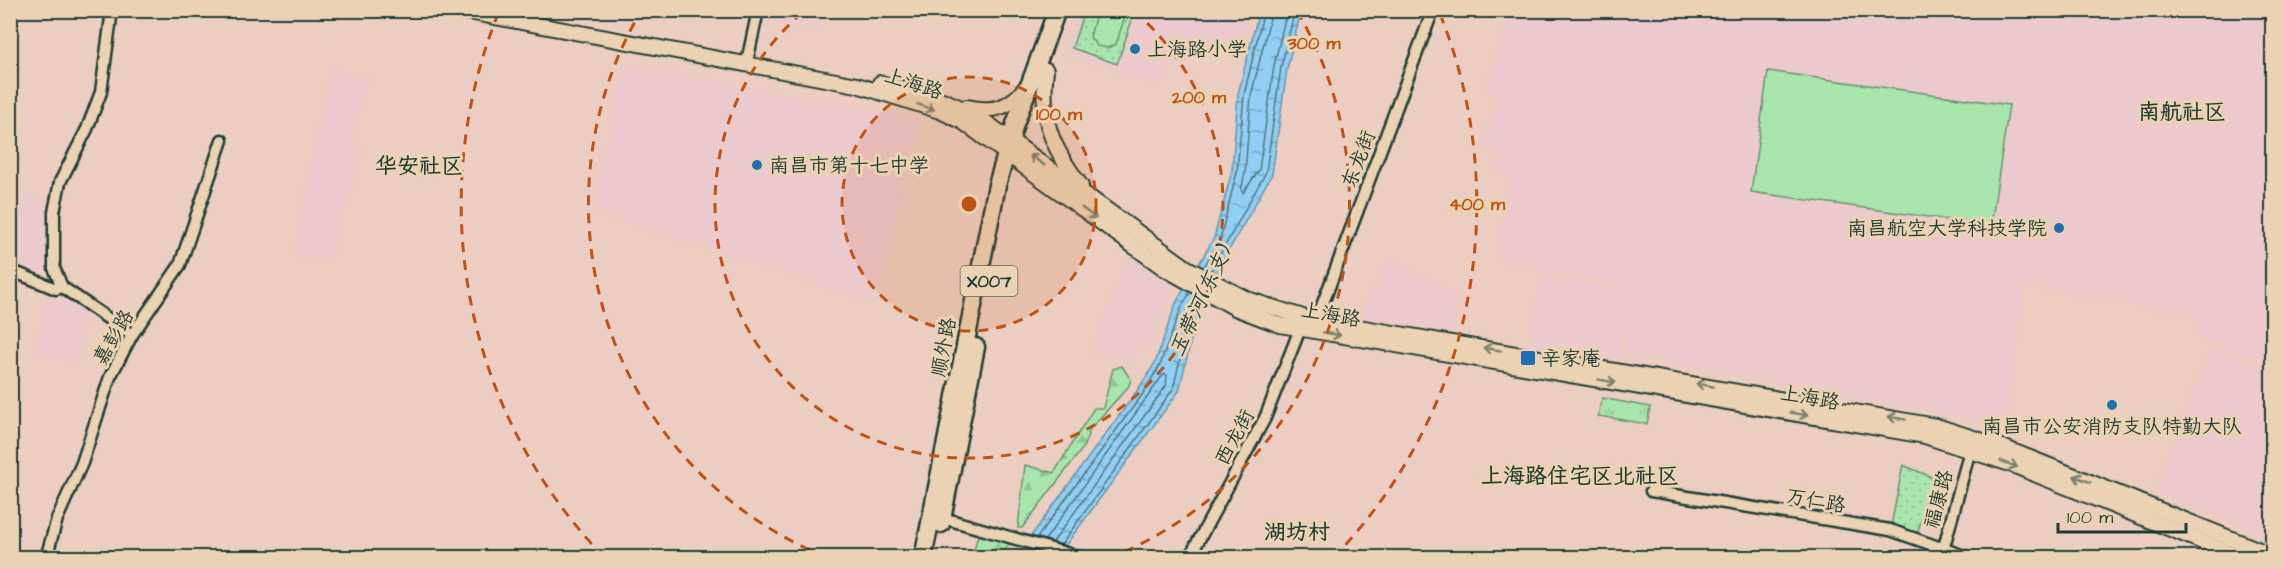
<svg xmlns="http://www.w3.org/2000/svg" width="2283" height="568" font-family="'Architects Daughter','LXGW WenKai TC',sans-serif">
<defs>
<pattern id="grass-tufts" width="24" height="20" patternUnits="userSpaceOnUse" patternTransform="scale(1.5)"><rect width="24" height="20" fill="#a8e5ac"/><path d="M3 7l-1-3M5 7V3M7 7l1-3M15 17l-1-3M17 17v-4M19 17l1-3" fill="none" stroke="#90c595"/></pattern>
<pattern id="forest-firs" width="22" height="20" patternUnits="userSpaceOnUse" patternTransform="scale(1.5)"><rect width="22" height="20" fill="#a8e5ac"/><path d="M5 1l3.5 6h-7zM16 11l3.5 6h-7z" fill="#90c595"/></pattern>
<pattern id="park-dots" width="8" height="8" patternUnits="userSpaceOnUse" patternTransform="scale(1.5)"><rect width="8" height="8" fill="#a8e5ac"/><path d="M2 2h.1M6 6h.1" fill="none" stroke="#90c595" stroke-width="1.8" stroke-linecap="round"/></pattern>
<pattern id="water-ripples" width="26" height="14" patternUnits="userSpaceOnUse" patternTransform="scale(1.5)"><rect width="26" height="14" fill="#92cef3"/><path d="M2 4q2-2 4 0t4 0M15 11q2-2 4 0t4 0" fill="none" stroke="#77a8c6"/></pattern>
</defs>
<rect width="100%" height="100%" fill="#ebcdc2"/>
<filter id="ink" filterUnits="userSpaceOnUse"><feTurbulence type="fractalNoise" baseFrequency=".0167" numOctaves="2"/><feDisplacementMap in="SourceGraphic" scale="12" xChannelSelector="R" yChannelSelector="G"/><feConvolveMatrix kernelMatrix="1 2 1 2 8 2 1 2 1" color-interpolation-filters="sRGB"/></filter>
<g filter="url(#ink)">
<g fill="#ecc9cd">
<path d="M 719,11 L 822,11 L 819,32 Z"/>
<path d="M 1081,11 L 1248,11 L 1237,54 L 1206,46 L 1202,61 L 1185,56 L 1183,64 L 1166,64 L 1160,85 L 1064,53 Z"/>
<path d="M 1512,11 L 2272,11 L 2272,365 L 2199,336 L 2199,317 L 2023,284 L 2009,410 L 2000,431 L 1977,420 L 1627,354 L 1627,336 L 1612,332 L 1617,285 L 1496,260 L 1510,177 L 1494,169 L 1498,156 L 1483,147 L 1498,93 L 1487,86 Z"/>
<path d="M 625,65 L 922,120 L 874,303 L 593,210 Z"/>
<path d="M 330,71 L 367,79 L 351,141 L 363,148 L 327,262 L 295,253 Z"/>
<path d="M 10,193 L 52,200 L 51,275 L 11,265 Z"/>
<path d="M 1129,257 L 1171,289 L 1147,348 L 1134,339 L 1133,363 L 1093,351 Z"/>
<path d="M 1390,262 L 1455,294 L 1455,333 L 1361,315 Z"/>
<path d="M 1542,274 L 1613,288 L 1610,334 L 1623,338 L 1620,360 L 1530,345 Z"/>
<path d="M 47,296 L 86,304 L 76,361 L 36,354 Z"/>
<path d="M 2211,348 L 2272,372 L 2272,539 L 2154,491 Z"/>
</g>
<path fill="url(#grass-tufts)" stroke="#649170" stroke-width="1.5" d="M 1602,398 L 1650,407 L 1647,424 L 1598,416 Z"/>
<g fill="url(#forest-firs)" stroke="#649170" stroke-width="1.5">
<path d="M 1122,366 L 1131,380 L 1128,387 L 1090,429 L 1083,448 L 1022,528 L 1018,528 L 1025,465 L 1054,473 L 1094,408 L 1103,408 L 1113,369 Z"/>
<path d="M 978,535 L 1010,543 L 1000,557 L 972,558 Z"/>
</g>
<g fill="url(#park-dots)" stroke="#649170" stroke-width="1.5">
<path d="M 1084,11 L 1135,11 L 1117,64 L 1072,48 Z"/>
<path d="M 1903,465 L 1934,478 L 1917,534 L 1891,526 Z"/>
</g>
<g fill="#a8e5ac" stroke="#649170" stroke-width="1.5">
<path d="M 1097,10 L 1127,11 L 1116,44 L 1108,48 L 1097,46 L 1090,37 Z"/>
<path d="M 1768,71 L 2009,105 L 1991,226 L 1751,192 Z"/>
</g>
<path fill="url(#water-ripples)" stroke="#6494a7" stroke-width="1.5" d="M 1259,11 L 1301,11 L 1287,69 L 1272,174 L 1221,264 L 1196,319 L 1179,391 L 1057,557 L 1015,558 L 1137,391 L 1155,363 L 1176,303 L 1214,238 L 1232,171 L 1238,94 Z"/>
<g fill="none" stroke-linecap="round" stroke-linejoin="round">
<g stroke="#4d7780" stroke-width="1.5">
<path d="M 1272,10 L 1251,96 L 1245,173 L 1241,190 L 1243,193 L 1259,170 L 1274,66 L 1287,10"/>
<path d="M 1204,267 L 1220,239 L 1237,172 L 1244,95 L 1264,10"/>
<path d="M 1211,271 L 1266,172 L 1281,67 L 1295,10"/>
<path d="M 1037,538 L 1142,395 L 1160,365 L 1182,306 L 1190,292"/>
<path d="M 1045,540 L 1163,375 L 1167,375 L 1166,386 L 1053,542"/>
<path d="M 1061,545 L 1173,389 L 1190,318 L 1199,297"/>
</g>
<defs>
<g id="street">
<path d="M 112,10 L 101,92 L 87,129 L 60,182 L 54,212 L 54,268 L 62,287 L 132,335"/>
<path d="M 515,13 L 516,10"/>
<path d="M 748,57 L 758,10"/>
<path d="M 10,270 L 56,289 L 62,287"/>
<path d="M 1317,319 L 1433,10"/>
<path d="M 1651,491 L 1890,530 L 1970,558"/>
<path d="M 936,516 L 1083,558"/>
<path d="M 46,558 L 57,519 L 82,463 L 110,377 L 132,335 L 180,265 L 222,140"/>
<path d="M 1189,558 L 1265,418 L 1300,329"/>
<path d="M 1941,558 L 1970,450"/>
</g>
<g id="secondary">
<path d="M 458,10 L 857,85 L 940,111 L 963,122 L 1165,269 L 1235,308 L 1280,325 L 1925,436 L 2010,464 L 2242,558"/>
<path d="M 1046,70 C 1040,120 1051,146 1081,186"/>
<path d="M 880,83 L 928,94 L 973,113 L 1187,268 L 1247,299 L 1306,318 L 1936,426 L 2005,448 L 2272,555"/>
<path d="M 967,107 C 993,113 1010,108 1026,87"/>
</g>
<g id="primary">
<path d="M 941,524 L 976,347"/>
<path d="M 923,558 L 997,185 L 1015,124 L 1057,10"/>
</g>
</defs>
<use href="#street" stroke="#1f3d34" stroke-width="15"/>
<use href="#secondary" stroke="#1f3d34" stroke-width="18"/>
<use href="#primary" stroke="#1f3d34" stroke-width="21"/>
<use href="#street" stroke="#ead2b2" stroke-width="10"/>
<use href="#secondary" stroke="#ead2b2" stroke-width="14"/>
<use href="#primary" stroke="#ead2b2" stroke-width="16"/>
</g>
<defs><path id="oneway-shaft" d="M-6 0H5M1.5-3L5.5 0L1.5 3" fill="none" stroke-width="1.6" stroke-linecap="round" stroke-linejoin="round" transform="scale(1.5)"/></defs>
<g stroke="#7a806d">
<use href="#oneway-shaft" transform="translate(926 107) rotate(19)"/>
<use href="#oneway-shaft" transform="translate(1037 160) rotate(-144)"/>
<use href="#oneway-shaft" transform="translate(1089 213) rotate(36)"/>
<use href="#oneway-shaft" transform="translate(1332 334) rotate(10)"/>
<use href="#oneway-shaft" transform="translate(1492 349) rotate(-170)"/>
<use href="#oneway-shaft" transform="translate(1607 381) rotate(10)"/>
<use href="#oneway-shaft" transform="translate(1705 385) rotate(-170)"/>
<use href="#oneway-shaft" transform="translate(1799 414) rotate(10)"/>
<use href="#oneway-shaft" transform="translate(1897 418) rotate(-170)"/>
<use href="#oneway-shaft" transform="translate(2009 464) rotate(21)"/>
<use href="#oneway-shaft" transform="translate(2082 479) rotate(-158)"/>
</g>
</g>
<circle cx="969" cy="204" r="127" fill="#c05314" fill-opacity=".12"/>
<g fill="none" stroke="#c05314" stroke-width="3" stroke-dasharray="10 8">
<circle cx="969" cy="204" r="127"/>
<path d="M1134 11A254 254 0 1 1 804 11"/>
<path d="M826 557A381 381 0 0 1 641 11M1297 11A381 381 0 0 1 1112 557"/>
<path d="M604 557A508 508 0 0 1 498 14M1440 14A508 508 0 0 1 1334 557"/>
</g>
<g fill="#1f6fb2" stroke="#ead2b2" stroke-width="2">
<circle cx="1135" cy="49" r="6"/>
<circle cx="757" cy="165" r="6"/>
<circle cx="2059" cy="228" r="6"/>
<rect x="1520" y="350" width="16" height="16" rx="3"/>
<circle cx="2112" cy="405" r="6"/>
</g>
<g text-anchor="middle" stroke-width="6" stroke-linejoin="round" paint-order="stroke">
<rect fill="#ead2b2" stroke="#5c6a5a" stroke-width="1.5" x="960.5" y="266" width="57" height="30" rx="4.5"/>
<g font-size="18" font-weight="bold" fill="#1f3d34">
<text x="989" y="287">X007</text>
</g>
<g font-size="20" fill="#1f3d34" stroke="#ead2b2" text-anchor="start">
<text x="1147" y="56">上海路小学</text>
<text x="769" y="172">南昌市第十七中学</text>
<text x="2047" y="235" text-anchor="end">南昌航空大学科技学院</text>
<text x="1541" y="365">辛家庵</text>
<text x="2112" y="433" text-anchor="middle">南昌市公安消防支队特勤大队</text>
</g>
<g font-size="20" fill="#1f3d34" stroke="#ead2b2">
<text transform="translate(914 83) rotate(18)" y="7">上海路</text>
<text transform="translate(1358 159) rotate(-69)" y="7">东龙街</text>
<text transform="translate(1331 314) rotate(10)" y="7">上海路</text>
<text transform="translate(113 337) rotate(-60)" y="7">嘉彭路</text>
<text transform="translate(943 347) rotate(-79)" y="7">顺外路</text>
<text transform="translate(1810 397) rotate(10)" y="7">上海路</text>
<text transform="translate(1234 437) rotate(-62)" y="7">西龙街</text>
<text transform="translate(1938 499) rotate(-75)" y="7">福康路</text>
<text transform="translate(1816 500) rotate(10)" y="7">万仁路</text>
</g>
<g font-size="21" font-style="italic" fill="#25443e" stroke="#ead2b2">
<text transform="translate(1200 301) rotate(-65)" y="7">玉带河(东支)</text>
</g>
<g font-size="22" font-weight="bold" fill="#1f3d34" stroke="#ead2b2">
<text x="2182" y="119">南航社区</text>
<text x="419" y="173">华安社区</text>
<text x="1580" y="483">上海路住宅区北社区</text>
<text x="1297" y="539">湖坊村</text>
</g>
</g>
<circle cx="969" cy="204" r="9" fill="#c05314" stroke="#ead2b2" stroke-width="3"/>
<g font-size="18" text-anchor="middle" font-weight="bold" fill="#c05314" stroke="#ead2b2" stroke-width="6" stroke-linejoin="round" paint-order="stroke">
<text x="1314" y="49">300 m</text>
<text x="1199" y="103">200 m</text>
<text x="1059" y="120">100 m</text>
<text x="1477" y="210">400 m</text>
</g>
<rect width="2283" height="568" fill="none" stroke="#ead2b2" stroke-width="36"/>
<rect x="18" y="18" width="2247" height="532" fill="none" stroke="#1f3d34" stroke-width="2" filter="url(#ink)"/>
<path d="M2058 523v9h128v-9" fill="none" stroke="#1f3d34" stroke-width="3"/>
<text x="2067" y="523" font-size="18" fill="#1f3d34" stroke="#ead2b2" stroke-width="4.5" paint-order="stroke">100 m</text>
</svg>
